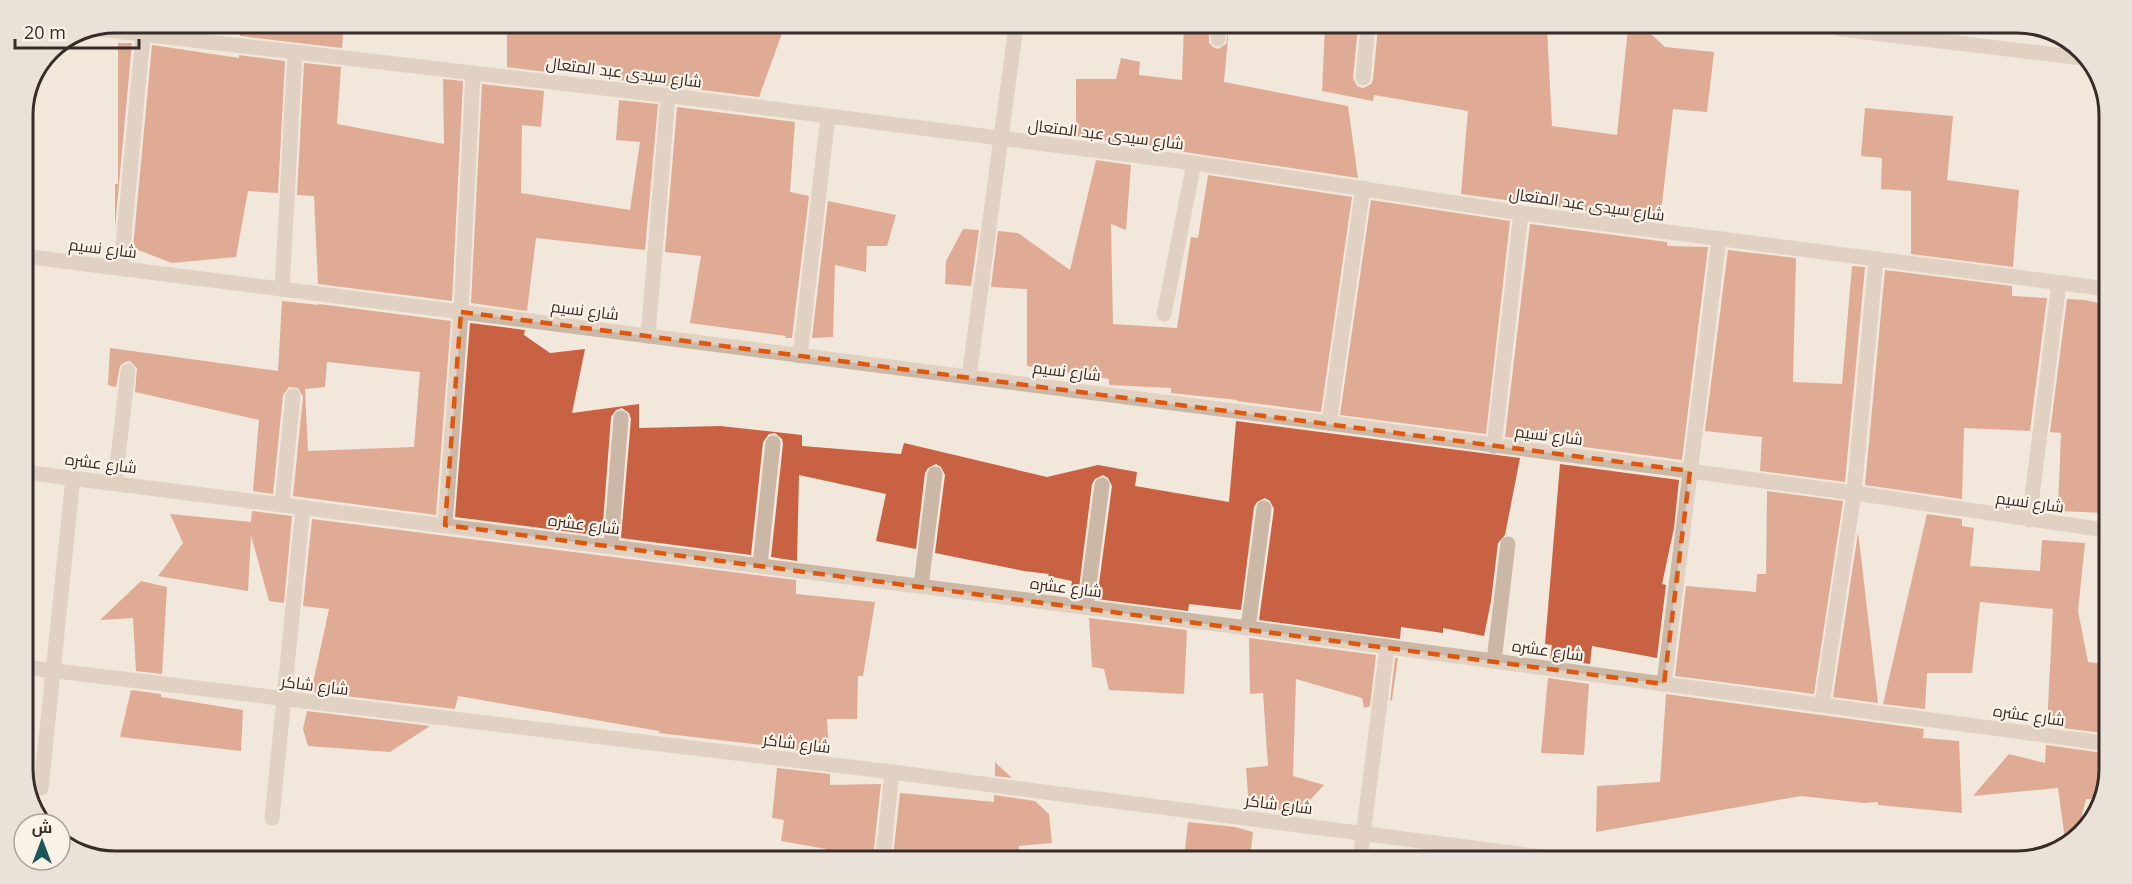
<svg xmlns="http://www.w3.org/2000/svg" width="2132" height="884" font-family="'Open Sans',Cairo,sans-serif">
<rect width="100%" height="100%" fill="#f2e7db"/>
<g fill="#c96242" fill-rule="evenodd">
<path d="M 240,23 L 344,23 L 342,48 L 240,36 Z"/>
<path d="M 507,24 L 561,24 L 785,25 L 759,97 L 620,80 L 621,68 L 547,58 L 546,72 L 507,67 Z"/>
<path d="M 1184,26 L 1209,26 L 1209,43 L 1213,47 L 1218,49 L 1226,44 L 1229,26 L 1224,82 L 1348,106 L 1358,178 L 1164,149 L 1133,141 L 1133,145 L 1076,136 L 1076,79 L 1116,79 L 1121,58 L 1140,62 L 1139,75 L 1182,80 Z"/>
<path d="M 1325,27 L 1358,27 L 1353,78 L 1357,86 L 1363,88 L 1371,84 L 1373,80 L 1378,27 L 1547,28 L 1552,126 L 1617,135 L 1628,28 L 1645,28 L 1665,47 L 1714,52 L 1707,112 L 1673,109 L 1660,221 L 1461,194 L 1468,111 L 1374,95 L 1373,101 L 1322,91 Z"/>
<path d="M 118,43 L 132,43 L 115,228 L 115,184 L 118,184 Z"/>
<path d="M 152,45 L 239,58 L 239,55 L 285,61 L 278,193 L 248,191 L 236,257 L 172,263 L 133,248 Z"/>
<path d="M 304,63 L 341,67 L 337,124 L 444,144 L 443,79 L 463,81 L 452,301 L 318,284 L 314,196 L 297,195 Z"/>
<path d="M 482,84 L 544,91 L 541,127 L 522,125 L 521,193 L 630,210 L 640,142 L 616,140 L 619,100 L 658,104 L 645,250 L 536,238 L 527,311 L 471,303 Z"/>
<path d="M 677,107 L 795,122 L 790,192 L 809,196 L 792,338 L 785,338 L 786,336 L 690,323 L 701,256 L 665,252 Z"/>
<path d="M 1865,108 L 1953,116 L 1947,180 L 2019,190 L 2013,267 L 1911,254 L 1911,191 L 1881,189 L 1882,158 L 1861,156 Z"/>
<path d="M 1096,160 L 1131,165 L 1126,230 L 1111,224 L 1113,324 L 1177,328 L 1191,237 L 1198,238 L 1208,175 L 1352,197 L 1321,412 L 1237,401 L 1237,400 L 1171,393 L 1171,388 L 1109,385 L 1109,379 L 1027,366 L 1027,289 L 991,287 L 998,231 L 1018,233 L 1070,270 Z"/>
<path d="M 1371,200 L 1510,221 L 1486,434 L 1340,415 Z"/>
<path d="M 828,201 L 896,215 L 887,246 L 867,246 L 866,272 L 835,265 L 833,337 L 812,338 Z"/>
<path d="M 1530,224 L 1667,242 L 1667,246 L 1708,247 L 1682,460 L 1561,444 L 1562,436 L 1526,431 L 1524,439 L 1505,437 Z"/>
<path d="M 963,229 L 979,230 L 971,286 L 945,284 L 946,261 Z"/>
<path d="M 1728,250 L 1796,258 L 1793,382 L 1842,384 L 1852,266 L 1865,267 L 1845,482 L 1760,471 L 1762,437 L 1705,431 Z"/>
<path d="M 1885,270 L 2012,286 L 2012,296 L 2047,298 L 2030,431 L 1964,428 L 1962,499 L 1865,485 Z"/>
<path d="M 2067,299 L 2085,300 L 2107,305 L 2105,513 L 2058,511 L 2061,433 L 2050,432 Z"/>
<path d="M 282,301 L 319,305 L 319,304 L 451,321 L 436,515 L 293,496 L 303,397 L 298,388 L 289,387 L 283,395 L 273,494 L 253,491 L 259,420 L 135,392 L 137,368 L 130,361 L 125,362 L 120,366 L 116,387 L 108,385 L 110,348 L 278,371 ZM 327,362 L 420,372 L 414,447 L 308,451 L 305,389 L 325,387 Z"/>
<path d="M 470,323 L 525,330 L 524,335 L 550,353 L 585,349 L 572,413 L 639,404 L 639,428 L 720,426 L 802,435 L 802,446 L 901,454 L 904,443 L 1047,477 L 1098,465 L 1137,472 L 1135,486 L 1229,502 L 1236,421 L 1520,458 L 1505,535 L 1498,543 L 1491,601 L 1484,636 L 1443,628 L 1443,633 L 1401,627 L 1400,639 L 1259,620 L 1274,509 L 1270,501 L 1265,498 L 1257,502 L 1254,507 L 1241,610 L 1189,604 L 1188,611 L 1097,599 L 1112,486 L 1108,478 L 1103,475 L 1095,479 L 1092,484 L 1079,588 L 1071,587 L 1072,581 L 1048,576 L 1049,574 L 1024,571 L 935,553 L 945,475 L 941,467 L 936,464 L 928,468 L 925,473 L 916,549 L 876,541 L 886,494 L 799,475 L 797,561 L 771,557 L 783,444 L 782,439 L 775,433 L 769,434 L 763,442 L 751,555 L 621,538 L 631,419 L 629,413 L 622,408 L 616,410 L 611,417 L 602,536 L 455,517 Z"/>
<path d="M 1560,464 L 1679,480 L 1674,528 L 1662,584 L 1666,585 L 1657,658 L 1592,646 L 1590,664 L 1550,659 L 1552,645 L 1545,644 Z"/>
<path d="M 1767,491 L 1843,501 L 1814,694 L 1675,676 L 1686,586 L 1756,592 L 1757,574 L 1766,574 Z"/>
<path d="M 252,511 L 292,516 L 284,603 L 269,601 L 251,535 L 248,591 L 158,576 L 183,543 L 170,514 L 251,522 Z"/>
<path d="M 1927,514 L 1962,519 L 1962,526 L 1974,528 L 1970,566 L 2040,571 L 2042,540 L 2085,543 L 2078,611 L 2088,662 L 2104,664 L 2103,733 L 2047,726 L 2053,609 L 1980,602 L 1972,673 L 1927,673 L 1925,709 L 1883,704 Z"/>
<path d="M 312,519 L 796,580 L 796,594 L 875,602 L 863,676 L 858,676 L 857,719 L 827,719 L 829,755 L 779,748 L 779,747 L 659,733 L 659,731 L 458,696 L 455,709 L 311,692 L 329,609 L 303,606 Z"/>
<path d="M 1858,533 L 1860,548 L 1878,703 L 1833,697 Z"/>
<path d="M 141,581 L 167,587 L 162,674 L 136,671 L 133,618 L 100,620 Z"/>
<path d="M 1089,618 L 1187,630 L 1184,694 L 1109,690 L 1104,669 L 1092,667 Z"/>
<path d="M 1249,638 L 1376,655 L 1370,706 L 1364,708 L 1362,698 L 1296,679 L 1293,776 L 1324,785 L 1301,810 L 1249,809 L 1246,768 L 1268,766 L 1263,693 L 1250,694 Z"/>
<path d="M 1395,658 L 1398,658 L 1392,700 L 1390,701 Z"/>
<path d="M 1548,678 L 1589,684 L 1584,755 L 1541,753 Z"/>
<path d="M 131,690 L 161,694 L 161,697 L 243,710 L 241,751 L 120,737 Z"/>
<path d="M 1666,694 L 1924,729 L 1923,738 L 1959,741 L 1962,813 L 1878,805 L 1878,802 L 1864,803 L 1801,796 L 1596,832 L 1597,786 L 1660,782 Z"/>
<path d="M 307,711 L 430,726 L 390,752 L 308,746 L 303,729 Z"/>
<path d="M 2046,745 L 2103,753 L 2103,799 L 2086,799 L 2077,835 L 2066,847 L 2058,788 L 1973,796 L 2009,754 L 2045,763 Z"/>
<path d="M 995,762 L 1012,778 L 995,776 Z"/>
<path d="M 777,768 L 830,774 L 830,785 L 881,784 L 873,857 L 826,857 L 826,849 L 781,841 L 784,820 L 772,818 Z"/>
<path d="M 900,793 L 994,802 L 994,795 L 1035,801 L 1049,814 L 1052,843 L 1019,846 L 1020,858 L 893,857 Z"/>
<path d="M 1188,822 L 1235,827 L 1253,832 L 1250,859 L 1184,859 Z"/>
</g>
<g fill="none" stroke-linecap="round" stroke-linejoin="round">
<g stroke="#cbb7a6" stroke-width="15">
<path d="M 98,29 L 688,98 L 1194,163 L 1521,213 L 2108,289"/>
<path d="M 1840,29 L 2091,59"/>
<path d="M 1218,39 L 1219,26"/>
<path d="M 1363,78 L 1368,27"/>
<path d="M 23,256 L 1329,423 L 1854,493 L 2105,530"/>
<path d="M 121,268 L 143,35"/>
<path d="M 282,290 L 295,52"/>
<path d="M 1164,314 L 1194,163"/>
<path d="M 648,336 L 668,96"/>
<path d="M 800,356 L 828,116"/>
<path d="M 969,377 L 1016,26"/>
<path d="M 1329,423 L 1363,188"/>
<path d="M 1494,446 L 1521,213"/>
<path d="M 23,472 L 1248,628 L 2103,743"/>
<path d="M 115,483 L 128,371"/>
<path d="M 282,504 L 293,396"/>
<path d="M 2029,520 L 2059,283"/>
<path d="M 445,525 L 461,312 L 473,73"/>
<path d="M 611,546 L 621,418"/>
<path d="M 760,565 L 773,443"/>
<path d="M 921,586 L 935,474"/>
<path d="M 1086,607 L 1102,485"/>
<path d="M 1248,628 L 1264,508"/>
<path d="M 1494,661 L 1508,544"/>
<path d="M 23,667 L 892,772 L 1566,860"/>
<path d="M 1664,684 L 1719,239"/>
<path d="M 1822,704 L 1854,493 L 1876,259"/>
<path d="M 41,788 L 73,478"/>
<path d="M 272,818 L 303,507"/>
<path d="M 883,857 L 892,772"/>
<path d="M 1360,859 L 1387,647"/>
</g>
</g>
<path d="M0 0H2132V884H0ZM 461,312 L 1690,471 L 1664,684 L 445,525 Z" fill="#f2e7db" fill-opacity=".55" fill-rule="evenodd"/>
<path fill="none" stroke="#df570d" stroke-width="4.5" stroke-dasharray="12 8" stroke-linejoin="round" d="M 461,312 L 1690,471 L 1664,684 L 445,525 Z"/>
<g text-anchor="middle" stroke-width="4.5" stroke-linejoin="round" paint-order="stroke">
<g font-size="16" fill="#372c27" stroke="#faf1e7">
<text transform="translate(624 72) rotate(7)" y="6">شارع سيدى عبد المتعال</text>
<text transform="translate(1106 134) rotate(7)" y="6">شارع سيدى عبد المتعال</text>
<text transform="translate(1587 204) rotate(8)" y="6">شارع سيدى عبد المتعال</text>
<text transform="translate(103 248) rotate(7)" y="6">شارع نسيم</text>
<text transform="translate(585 310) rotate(7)" y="6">شارع نسيم</text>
<text transform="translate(1067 371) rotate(7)" y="6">شارع نسيم</text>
<text transform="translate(1549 435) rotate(7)" y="6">شارع نسيم</text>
<text transform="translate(101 463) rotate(7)" y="6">شارع عشره</text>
<text transform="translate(2030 502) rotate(8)" y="6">شارع نسيم</text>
<text transform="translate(584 524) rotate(7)" y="6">شارع عشره</text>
<text transform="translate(1066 587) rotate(7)" y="6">شارع عشره</text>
<text transform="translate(1548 650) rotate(8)" y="6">شارع عشره</text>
<text transform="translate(315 685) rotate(7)" y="6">شارع شاكر</text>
<text transform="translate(2029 715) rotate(8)" y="6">شارع عشره</text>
<text transform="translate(797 743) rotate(7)" y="6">شارع شاكر</text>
<text transform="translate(1279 804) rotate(7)" y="6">شارع شاكر</text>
</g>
</g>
<path d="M0 0H2132V884H0ZM115 33H2017A82 82 0 0 1 2099 115V769A82 82 0 0 1 2017 851H115A82 82 0 0 1 33 769V115A82 82 0 0 1 115 33Z" fill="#eae1d8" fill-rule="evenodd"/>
<path fill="none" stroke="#372c27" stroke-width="3" d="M115 33H2017A82 82 0 0 1 2099 115V769A82 82 0 0 1 2017 851H115A82 82 0 0 1 33 769V115A82 82 0 0 1 115 33Z"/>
<g transform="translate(42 842)"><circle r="28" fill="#faf1e7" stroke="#aca29a" stroke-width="1.5"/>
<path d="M0-4.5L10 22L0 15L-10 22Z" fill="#1c5659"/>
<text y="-9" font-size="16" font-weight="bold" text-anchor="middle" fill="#372c27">ش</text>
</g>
<path d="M15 39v9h124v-9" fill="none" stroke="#372c27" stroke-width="3"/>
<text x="24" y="39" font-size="18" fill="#372c27" stroke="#faf1e7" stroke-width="4.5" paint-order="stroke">20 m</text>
</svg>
